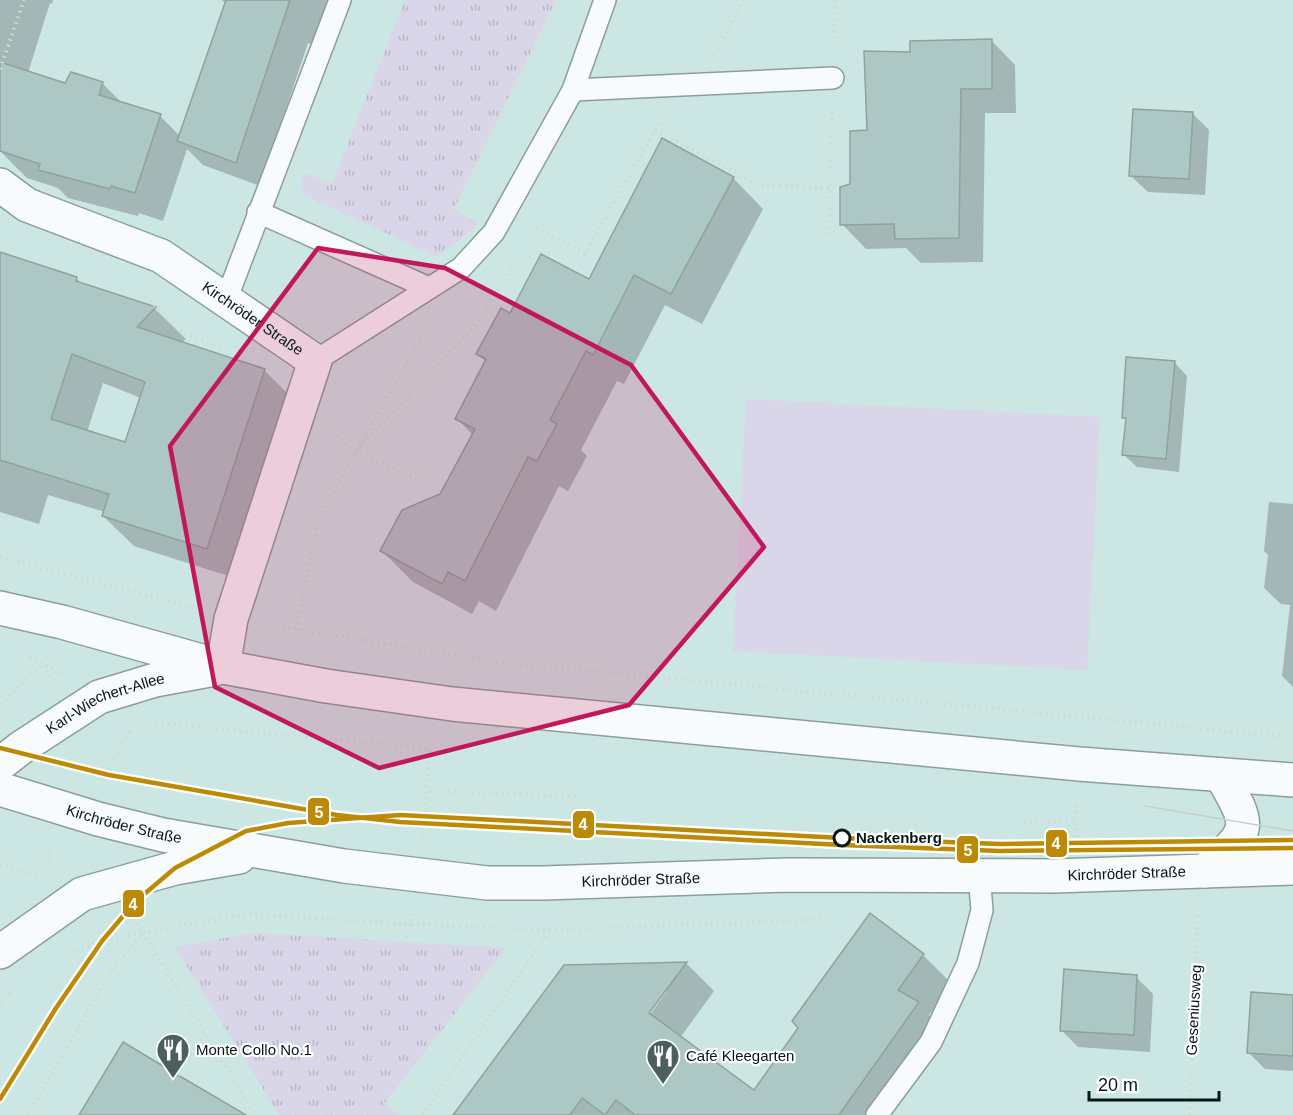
<svg xmlns="http://www.w3.org/2000/svg" width="1293" height="1115" font-family="Helvetica,sans-serif">
<defs>
<pattern id="grass-tufts" width="24" height="20" patternUnits="userSpaceOnUse" patternTransform="scale(1.5)"><rect width="24" height="20" fill="#d8d6e8"/><path d="M3 7l-1-3M5 7V3M7 7l1-3M15 17l-1-3M17 17v-4M19 17l1-3" fill="none" stroke="#b8b7c6"/></pattern>
</defs>
<rect width="100%" height="100%" fill="#cce6e4"/>
<g fill="url(#grass-tufts)">
<path d="M 405,0 L 556,0 L 454,209 L 479,224 L 437,257 L 300,193 L 304,173 L 332,184 Z"/>
<path d="M 252,933 L 506,948 L 384,1104 L 400,1115 L 279,1115 L 175,947 Z"/>
</g>
<path fill="#d8d6e8" d="M 746,399 L 1100,417 L 1087,670 L 733,651 Z"/>
<g fill="#0003" fill-rule="evenodd">
<path d="M 0,0 L 53,0 L 52,4 L 50,3 L 28,73 L 65,84 L 102,83 L 123,104 L 160,116 L 180,136 L 226,4 L 222,0 L 333,0 L 318,46 L 308,43 L 260,186 L 203,165 L 187,149 L 163,221 L 139,213 L 138,216 L 68,198 L 58,188 L 27,178 L 0,151 Z"/>
<path d="M 991,40 L 1015,65 L 1016,113 L 985,113 L 983,262 L 921,263 L 906,248 L 866,249 L 842,224 L 869,132 L 911,53 Z"/>
<path d="M 1192,113 L 1209,130 L 1205,195 L 1148,192 L 1131,176 Z"/>
<path d="M 733,178 L 763,209 L 702,324 L 665,305 L 624,384 L 617,381 L 581,450 L 587,456 L 568,491 L 559,486 L 496,611 L 479,601 L 472,614 L 413,582 L 382,551 L 441,495 L 473,435 L 457,419 L 486,362 L 478,354 L 510,315 L 590,281 Z"/>
<path d="M 0,254 L 76,278 L 82,284 L 155,309 L 186,339 L 181,343 L 264,370 L 295,401 L 238,579 L 134,546 L 103,516 L 105,512 L 48,495 L 39,524 L 0,512 ZM 103,383 L 141,398 L 126,444 L 87,432 Z"/>
<path d="M 1174,362 L 1187,376 L 1179,472 L 1137,467 L 1123,454 L 1127,421 L 1123,418 Z"/>
<path d="M 1269,502 L 1293,504 L 1293,687 L 1282,676 L 1290,605 L 1281,604 L 1264,588 L 1268,555 L 1264,551 Z"/>
<path d="M 923,955 L 952,984 L 929,1015 L 947,1032 L 889,1115 L 459,1115 L 686,963 L 714,991 L 680,1038 L 754,1092 ZM 663,991 L 667,991 L 646,1020 L 643,1018 Z"/>
<path d="M 1136,977 L 1153,994 L 1150,1052 L 1078,1047 L 1061,1030 Z"/>
<path d="M 1293,997 L 1293,1071 L 1265,1069 L 1248,1052 Z"/>
</g>
<g fill="#adc7c5" stroke="#8ea2a0" stroke-width="1.5" fill-rule="evenodd">
<path d="M 226,0 L 290,0 L 236,163 L 177,141 Z"/>
<path d="M 992,39 L 992,89 L 961,89 L 959,238 L 895,239 L 894,224 L 840,225 L 840,187 L 850,184 L 850,131 L 867,130 L 864,51 L 910,52 L 910,41 Z"/>
<path d="M 0,62 L 65,83 L 71,72 L 103,82 L 99,95 L 161,114 L 135,193 L 111,186 L 110,189 L 38,170 L 40,164 L 0,151 Z"/>
<path d="M 1133,109 L 1193,112 L 1189,179 L 1129,176 Z"/>
<path d="M 662,138 L 734,177 L 671,294 L 634,275 L 593,355 L 586,351 L 550,420 L 557,424 L 537,461 L 528,457 L 465,581 L 448,572 L 442,584 L 380,551 L 402,510 L 440,494 L 475,429 L 455,419 L 486,359 L 476,354 L 501,308 L 510,313 L 541,254 L 589,279 Z"/>
<path d="M 0,252 L 77,277 L 76,281 L 156,307 L 137,327 L 265,369 L 207,549 L 102,516 L 109,494 L 0,460 ZM 72,354 L 145,382 L 125,442 L 51,419 Z"/>
<path d="M 1126,357 L 1175,361 L 1166,459 L 1122,455 L 1126,418 L 1122,418 Z"/>
<path d="M 870,913 L 924,954 L 898,990 L 919,1002 L 839,1115 L 635,1115 L 616,1100 L 605,1115 L 582,1098 L 570,1115 L 453,1115 L 564,965 L 687,962 L 649,1013 L 754,1090 L 798,1028 L 792,1021 Z"/>
<path d="M 1064,969 L 1137,975 L 1134,1035 L 1060,1031 Z"/>
<path d="M 1251,992 L 1293,995 L 1293,1056 L 1247,1053 Z"/>
<path d="M 123,1042 L 178,1075 L 246,1115 L 79,1115 Z"/>
</g>
<g fill="none" stroke-linecap="round" stroke-linejoin="round">
<defs>
<g id="lane">
<path d="M 573,90 L 833,78"/>
<path d="M 258,212 L 429,288"/>
<path d="M 226,300 L 340,0"/>
<path d="M 315,361 L 461,268 L 494,232 L 573,90 L 605,0"/>
<path d="M 877,1115 L 931,1042 L 968,963 L 982,910 L 979,875"/>
</g>
<g id="street">
<path id="s1" d="M 0,185 L 27,205 L 161,256 L 315,361 L 231,619 L 223,667"/>
</g>
<g id="secondary">
<path d="M 0,608 L 62,622 L 223,667 L 326,686 L 452,704 L 1079,764 L 1293,780"/>
<path id="s2" d="M 0,764 L 22,747 L 99,697 L 155,680 L 215,669"/>
<path id="s3" d="M 0,789 L 98,819 L 163,835 L 344,866 L 487,883 L 543,883 L 788,875 L 1053,876 L 1293,868"/>
<path d="M 1205,871 C 1251,829 1253,830 1221,775"/>
<path d="M 0,952 L 82,894 L 175,868 L 239,857"/>
</g>
</defs>
<use href="#lane" stroke="#8b9e9d" stroke-width="24"/>
<use href="#street" stroke="#8b9e9d" stroke-width="36"/>
<use href="#secondary" stroke="#8b9e9d" stroke-width="36"/>
<g stroke="#d0d8d8" stroke-width="4" stroke-dasharray="1.5 4.5" stroke-linecap="butt">
<path d="M 834,44 L 835,0"/>
<path d="M 718,49 L 743,0"/>
<path d="M 0,69 L 24,0"/>
<path d="M 655,130 L 758,185 L 831,188"/>
<path d="M 536,228 L 585,254 L 661,120"/>
<path d="M 829,234 L 832,112"/>
<path d="M 141,293 L 183,333 L 220,347"/>
<path d="M 332,432 L 355,452 L 420,480"/>
<path d="M 355,452 L 477,324 L 516,260"/>
<path d="M 0,557 L 194,608"/>
<path d="M 271,625 L 497,662 L 1292,737"/>
<path d="M 297,630 L 318,518 L 424,333"/>
<path d="M 30,657 L 63,675"/>
<path d="M 45,665 L 51,683"/>
<path d="M 0,704 L 44,664"/>
<path d="M 156,723 L 429,748 L 426,791"/>
<path d="M 103,780 L 131,728"/>
<path d="M 1024,823 L 1075,821"/>
<path d="M 422,835 L 426,791 L 576,796"/>
<path d="M 1075,837 L 1076,803"/>
<path d="M 0,864 L 36,876"/>
<path d="M 48,869 L 49,846"/>
<path d="M 132,919 L 143,933 L 247,914 L 411,924 L 550,930 L 806,920 L 823,917"/>
<path d="M 143,933 L 255,1115"/>
<path d="M 71,953 L 102,941 L 142,933"/>
<path d="M 0,1002 L 13,990"/>
<path d="M 178,1075 L 204,1033"/>
<path d="M 28,1115 L 111,971 L 143,933"/>
<path d="M 326,1115 L 371,1058 L 413,914"/>
<path d="M 422,1115 L 550,930"/>
<path d="M 1190,1115 L 1198,910"/>
</g>
<use href="#lane" stroke="#f7fbfb" stroke-width="21"/>
<use href="#street" stroke="#f7fbfb" stroke-width="33"/>
<use href="#secondary" stroke="#f7fbfb" stroke-width="33"/>
<path stroke="#c8d0cf" stroke-width="1.5" d="M 1145,806 L 1293,831"/>
<defs>
<path id="tram-1" d="M 0,1099 L 56,1008 L 102,941 L 135,902 L 175,868 L 246,831 L 288,823 L 400,815 L 842,838 L 1000,844 L 1293,840"/>
<path id="tram-2" d="M 0,748 L 109,775 L 337,815 L 400,822 L 842,845 L 1000,851 L 1293,848"/>
</defs>
<use href="#tram-1" stroke="#fff" stroke-width="9"/>
<use href="#tram-2" stroke="#fff" stroke-width="9"/>
<use href="#tram-1" stroke="#bc8a06" stroke-width="4.5"/>
<use href="#tram-2" stroke="#bc8a06" stroke-width="4.5"/>
</g>
<path fill="#c2185b" fill-opacity="0.2" stroke="#c2185b" stroke-width="4.5" stroke-linejoin="round" d="M 318,248 L 445,268 L 631,365 L 764,547 L 629,705 L 379,768 L 215,687 L 170,446 Z"/>
<defs>
<symbol id="restaurant-pin" viewBox="-11 -11 22 30"><path d="M0 17L-7.5 6A9.5 9.5 0 1 1 7.5 6Z" fill="#4b5f5e" stroke="#fff"/><path d="M-5-6h1v4h1v-4h1v4h1v-4h1v5L-1.5 .5V6h-2V.5L-5-1ZM5-6V6H3V1.5H1.5Q1.5-4 5-6Z" fill="#fff"/></symbol>
</defs>
<g fill-rule="evenodd">
<use href="#restaurant-pin" x="154" y="1031" width="38" height="52"/>
<use href="#restaurant-pin" x="644" y="1037" width="38" height="52"/>
</g>
<circle fill="#fff" stroke="#051716" stroke-width="3" cx="842" cy="838" r="8"/>
<g text-anchor="middle" stroke-width="4.5" stroke-linejoin="round" paint-order="stroke">
<g font-size="15" fill="#051716" stroke="#fff">
<text dy="5" stroke="none"><textPath href="#s1" startOffset="288">Kirchröder Straße</textPath></text>
<text dy="5" stroke="none"><textPath href="#s2" startOffset="123">Karl-Wiechert-Allee</textPath></text>
<text dy="5" stroke="none"><textPath href="#s3" startOffset="129">Kirchröder Straße</textPath></text>
<text dy="5" stroke="none"><textPath href="#s3" startOffset="1137">Kirchröder Straße</textPath></text>
<text dy="5" stroke="none"><textPath href="#s3" startOffset="651">Kirchröder Straße</textPath></text>
<text transform="translate(1194 1010) rotate(-87)" y="5">Geseniusweg</text>
</g>
<g font-size="15" font-weight="bold" fill="#051716" stroke="#fff" text-anchor="start">
<text x="856" y="843">Nackenberg</text>
</g>
<g font-size="15" fill="#051716" stroke="#fff" text-anchor="start">
<text x="196" y="1055">Monte Collo No.1</text>
<text x="686" y="1061">Café Kleegarten</text>
</g>
</g>
<g stroke="#fff" stroke-width="2">
<rect x="307" y="797" width="23" height="29" rx="6" fill="#bc8a06"/>
<rect x="572" y="810" width="23" height="29" rx="6" fill="#bc8a06"/>
<rect x="1045" y="829" width="23" height="29" rx="6" fill="#bc8a06"/>
<rect x="956" y="835" width="23" height="29" rx="6" fill="#bc8a06"/>
<rect x="122" y="889" width="23" height="29" rx="6" fill="#bc8a06"/>
</g>
<g font-size="16" text-anchor="middle" font-weight="bold" fill="#fff">
<text x="319" y="818">5</text>
<text x="583" y="830">4</text>
<text x="1056" y="849">4</text>
<text x="968" y="856">5</text>
<text x="133" y="910">4</text>
</g>
<path d="M1089 1091v9h130v-9" fill="none" stroke="#051716" stroke-width="3"/>
<text x="1098" y="1091" font-size="18" fill="#051716" stroke="#ffffff" stroke-width="4.5" paint-order="stroke">20 m</text>
</svg>
